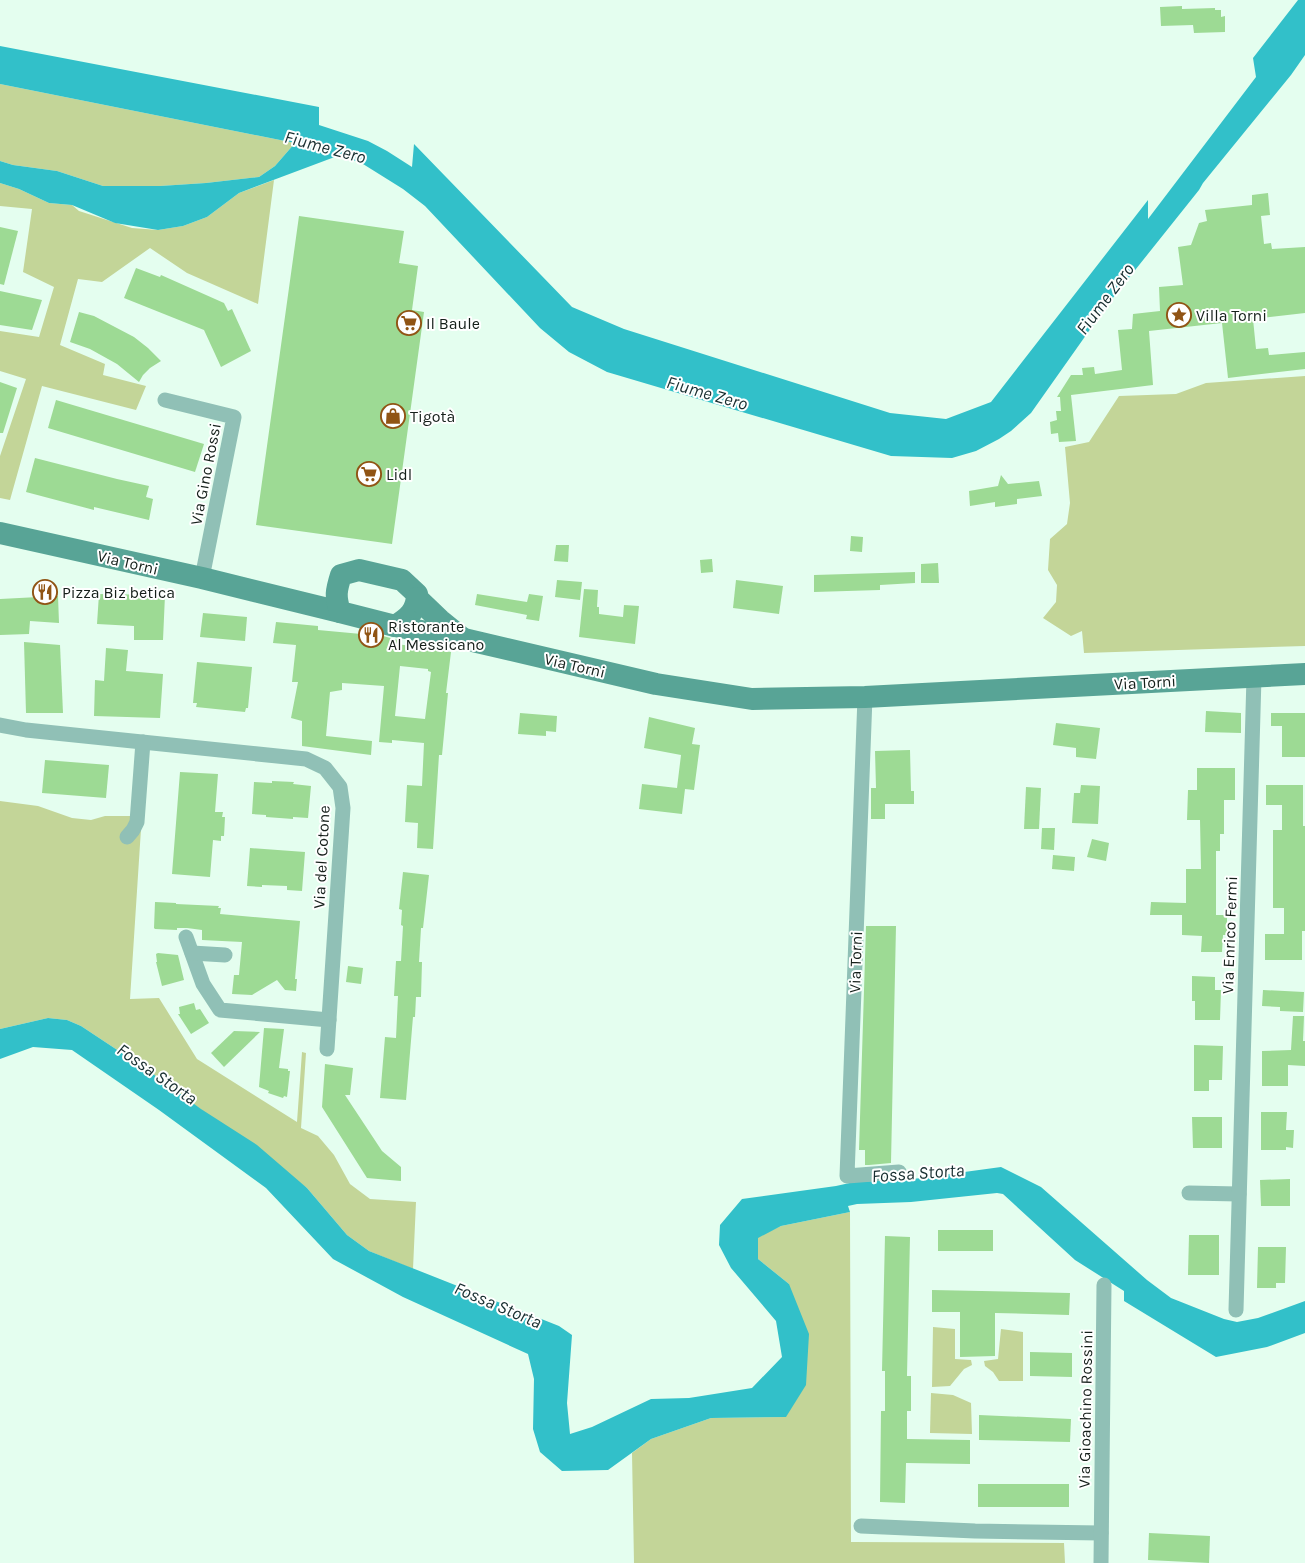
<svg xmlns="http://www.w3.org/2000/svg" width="1305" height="1563" font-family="Karla,sans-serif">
<rect width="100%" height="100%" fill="#e4feef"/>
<g fill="#c3d598">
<path d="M 0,84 L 295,143 L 275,166 L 259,177 L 206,183 L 160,186 L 103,186 L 57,171 L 13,165 L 0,161 Z"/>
<path d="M 274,180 L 258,304 L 187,273 L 150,248 L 102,282 L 78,279 L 60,345 L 105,364 L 103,375 L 146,386 L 136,410 L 42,386 L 10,500 L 0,498 L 0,456 L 26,379 L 0,371 L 0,331 L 39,337 L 54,287 L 23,272 L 32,209 L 0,206 L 0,183 L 19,189 L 49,203 L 72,205 L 79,211 L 132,228 L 158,230 L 183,226 L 207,217 L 239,193 Z"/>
<path d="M 1305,376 L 1305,646 L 1084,653 L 1082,631 L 1071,636 L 1043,618 L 1056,602 L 1057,585 L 1048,570 L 1050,539 L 1067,524 L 1070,503 L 1065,447 L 1089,442 L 1119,396 L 1176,394 L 1206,383 Z"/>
<path d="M 0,801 L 38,806 L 72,818 L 91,820 L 105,816 L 130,816 L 141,829 L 130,999 L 159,998 L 197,1059 L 297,1122 L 302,1052 L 306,1053 L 301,1128 L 318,1136 L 334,1155 L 350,1184 L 370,1199 L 416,1202 L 413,1269 L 369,1251 L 347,1235 L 307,1188 L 149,1071 L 81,1026 L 67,1020 L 48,1018 L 0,1029 Z"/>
<path d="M 850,1212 L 851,1542 L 1064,1543 L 1065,1563 L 634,1563 L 632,1453 L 651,1439 L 711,1418 L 786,1417 L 789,1284 L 758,1259 L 758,1237 L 781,1226 Z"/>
<path d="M 933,1327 L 955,1329 L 955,1359 L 971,1360 L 972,1365 L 964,1369 L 950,1386 L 932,1387 Z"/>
<path d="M 1001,1329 L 1023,1332 L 1023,1381 L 999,1381 L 993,1372 L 985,1366 L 984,1361 L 998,1359 Z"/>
<path d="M 931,1393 L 953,1395 L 971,1403 L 972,1434 L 930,1433 Z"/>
</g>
<g fill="#32c0c9">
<path d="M 1298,0 L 1305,0 L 1305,55 L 1291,75 L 1203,183 L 1199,190 L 1108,304 L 1031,413 L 1011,431 L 999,439 L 976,451 L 952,458 L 891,456 L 607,372 L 569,352 L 540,328 L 425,206 L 403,189 L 363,164 L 340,155 L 239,193 L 207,217 L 183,226 L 158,230 L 115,223 L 72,205 L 49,203 L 19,189 L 0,183 L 0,161 L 13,165 L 57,171 L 103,186 L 160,186 L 206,183 L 259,177 L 275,166 L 295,143 L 0,84 L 0,46 L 319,107 L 319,125 L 368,141 L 387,151 L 412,167 L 414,144 L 572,307 L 624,329 L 890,413 L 946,419 L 991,402 L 1148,200 L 1148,219 L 1256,77 L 1253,58 Z"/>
<path d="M 48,1018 L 67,1020 L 81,1026 L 149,1071 L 201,1109 L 257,1145 L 307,1188 L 347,1235 L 369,1251 L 559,1326 L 572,1335 L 567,1403 L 570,1434 L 592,1427 L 651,1399 L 689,1398 L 752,1388 L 782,1357 L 776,1321 L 731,1268 L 719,1245 L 720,1225 L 742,1199 L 836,1186 L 854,1182 L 913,1179 L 1001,1167 L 1041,1187 L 1147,1280 L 1171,1298 L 1224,1319 L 1237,1322 L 1258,1318 L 1305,1301 L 1305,1333 L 1267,1347 L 1216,1357 L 1124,1301 L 1124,1291 L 1075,1260 L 1003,1194 L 997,1193 L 911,1202 L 857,1204 L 848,1206 L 850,1212 L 781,1226 L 758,1238 L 758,1259 L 789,1284 L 809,1334 L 806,1385 L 786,1417 L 711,1418 L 651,1439 L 608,1470 L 562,1471 L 540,1452 L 533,1429 L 534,1379 L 528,1354 L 403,1297 L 333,1259 L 266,1188 L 159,1110 L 72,1050 L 33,1047 L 0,1059 L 0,1029 Z"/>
</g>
<g fill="#9dda94" fill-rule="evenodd">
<path d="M 1182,6 L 1182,9 L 1215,8 L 1215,10 L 1221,10 L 1221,17 L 1225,16 L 1225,32 L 1194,33 L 1193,25 L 1161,26 L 1160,7 Z"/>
<path d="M 1268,193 L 1270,215 L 1261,216 L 1264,244 L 1271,243 L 1272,249 L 1305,247 L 1305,313 L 1253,319 L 1256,349 L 1268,348 L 1269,355 L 1305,352 L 1305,369 L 1228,378 L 1222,323 L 1149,331 L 1153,385 L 1071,395 L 1076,441 L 1059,442 L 1058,433 L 1051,434 L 1050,422 L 1057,420 L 1056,411 L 1061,411 L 1060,397 L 1057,397 L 1071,375 L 1083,375 L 1082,368 L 1094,367 L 1095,374 L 1122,370 L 1118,330 L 1132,329 L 1133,314 L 1160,311 L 1159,287 L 1183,285 L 1178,247 L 1191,245 L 1199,223 L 1207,221 L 1205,210 L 1252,205 L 1252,195 Z"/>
<path d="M 299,216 L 404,231 L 399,263 L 418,266 L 412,310 L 424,312 L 392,544 L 256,525 Z"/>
<path d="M 0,227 L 18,231 L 4,285 L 0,284 Z"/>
<path d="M 136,268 L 160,277 L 161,275 L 224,303 L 228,311 L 232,309 L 251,351 L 221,367 L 204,330 L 124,298 Z"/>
<path d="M 0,291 L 42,300 L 32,330 L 0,325 Z"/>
<path d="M 79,312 L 94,316 L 134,337 L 148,348 L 161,361 L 150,368 L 143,375 L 139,382 L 117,364 L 90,349 L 70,342 Z"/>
<path d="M 0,382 L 17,388 L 3,433 L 0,433 Z"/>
<path d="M 56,400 L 204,444 L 195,472 L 48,428 Z"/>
<path d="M 35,458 L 117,479 L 149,486 L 146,497 L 153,499 L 149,520 L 94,507 L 94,510 L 26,492 Z"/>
<path d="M 1001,475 L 1008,484 L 1039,481 L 1042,496 L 1017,499 L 1017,504 L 995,507 L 995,502 L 970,506 L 969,491 L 998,486 Z"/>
<path d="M 851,536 L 863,537 L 862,552 L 850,551 Z"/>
<path d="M 556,545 L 569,545 L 568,562 L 554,561 Z"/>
<path d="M 712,559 L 713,572 L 701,573 L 700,560 Z"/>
<path d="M 938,563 L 939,583 L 921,583 L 921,564 Z"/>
<path d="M 915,572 L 915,583 L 880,585 L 880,590 L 814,592 L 814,575 Z"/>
<path d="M 557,580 L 582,582 L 580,600 L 555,597 Z"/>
<path d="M 736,580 L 783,586 L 779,614 L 733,608 Z"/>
<path d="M 584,589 L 598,590 L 597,607 L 599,607 L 599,614 L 623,617 L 624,605 L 639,606 L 635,644 L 579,637 Z"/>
<path d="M 99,594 L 165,595 L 163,640 L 134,640 L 134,626 L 97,624 Z"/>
<path d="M 477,594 L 527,602 L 529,594 L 543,596 L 539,621 L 526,619 L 527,615 L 475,605 Z"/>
<path d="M 58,596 L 59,623 L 30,621 L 29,634 L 0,635 L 0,599 Z"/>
<path d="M 203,613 L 247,617 L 245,641 L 200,637 Z"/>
<path d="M 276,622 L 318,626 L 318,630 L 383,636 L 398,640 L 397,644 L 451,652 L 446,693 L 448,693 L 442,755 L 439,755 L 433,849 L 417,848 L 418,823 L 405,822 L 407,785 L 422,786 L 424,743 L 392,740 L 392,743 L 379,742 L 384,686 L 342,683 L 342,690 L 330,692 L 326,736 L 372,741 L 371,755 L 302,746 L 302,721 L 291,718 L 298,682 L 292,682 L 296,645 L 273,643 ZM 400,666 L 428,669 L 428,671 L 431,672 L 425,719 L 395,716 Z"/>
<path d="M 24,642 L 60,645 L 63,713 L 26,713 Z"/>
<path d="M 106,648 L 128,650 L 126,671 L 163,674 L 160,718 L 94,716 L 95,680 L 104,681 Z"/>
<path d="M 197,662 L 252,667 L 248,708 L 246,708 L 245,712 L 196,707 L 197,703 L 193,703 Z"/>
<path d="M 1206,711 L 1241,713 L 1241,733 L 1205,732 Z"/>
<path d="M 520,713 L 557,716 L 556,732 L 546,731 L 546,736 L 518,734 Z"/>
<path d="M 1271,713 L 1305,713 L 1305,757 L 1282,757 L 1282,726 L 1271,726 Z"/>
<path d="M 649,717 L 695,728 L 692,744 L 700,745 L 694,790 L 685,789 L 682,814 L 639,809 L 642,784 L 677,788 L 681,755 L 644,748 Z"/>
<path d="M 1056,723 L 1100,728 L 1096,759 L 1076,757 L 1076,748 L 1053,745 Z"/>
<path d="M 910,750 L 911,791 L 914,791 L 914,804 L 885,804 L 885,819 L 871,819 L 871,788 L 876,788 L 875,751 Z"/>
<path d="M 45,760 L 109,765 L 106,798 L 42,793 Z"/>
<path d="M 1197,768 L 1235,768 L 1235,800 L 1224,800 L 1224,834 L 1220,834 L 1220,851 L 1216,851 L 1216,915 L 1227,915 L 1227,935 L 1223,935 L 1222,952 L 1201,952 L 1202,936 L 1182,935 L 1182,915 L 1150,915 L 1151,902 L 1186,903 L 1186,869 L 1201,869 L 1200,820 L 1187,820 L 1188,790 L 1197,790 Z"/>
<path d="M 180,772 L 218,774 L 215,812 L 223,812 L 222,817 L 225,817 L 224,836 L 221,836 L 221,841 L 213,840 L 210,877 L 172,874 Z"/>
<path d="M 272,781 L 294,782 L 293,784 L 311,786 L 308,818 L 293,817 L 293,819 L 266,817 L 266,815 L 252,814 L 254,782 L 272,783 Z"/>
<path d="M 1081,785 L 1100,786 L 1098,824 L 1072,823 L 1074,793 L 1080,793 Z"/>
<path d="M 1266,785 L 1303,785 L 1303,826 L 1305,826 L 1305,931 L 1302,931 L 1302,960 L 1265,960 L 1265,934 L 1284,934 L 1284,908 L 1273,908 L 1273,830 L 1282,830 L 1282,805 L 1266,805 Z"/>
<path d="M 1026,787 L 1041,788 L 1039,829 L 1024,829 Z"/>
<path d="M 1042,828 L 1055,828 L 1054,850 L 1041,849 Z"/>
<path d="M 1092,839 L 1109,843 L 1106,861 L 1087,857 Z"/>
<path d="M 250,848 L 305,852 L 302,891 L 287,890 L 287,886 L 262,885 L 262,887 L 247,886 Z"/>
<path d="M 1053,855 L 1075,857 L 1074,871 L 1052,869 Z"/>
<path d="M 403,872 L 429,875 L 423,928 L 421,928 L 419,962 L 422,962 L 421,997 L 416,997 L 415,1017 L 413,1017 L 406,1100 L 380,1098 L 385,1037 L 396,1038 L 398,996 L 394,996 L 396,961 L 401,961 L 403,926 L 401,925 L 402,910 L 399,909 Z"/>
<path d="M 155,902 L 176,903 L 176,904 L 219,906 L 218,908 L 221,908 L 220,914 L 300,921 L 295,979 L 297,979 L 296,991 L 285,990 L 277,980 L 252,995 L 232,994 L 234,975 L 239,975 L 242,942 L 202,940 L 202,930 L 187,928 L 177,928 L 177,930 L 155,929 L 154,928 Z"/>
<path d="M 866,926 L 896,926 L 891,1163 L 869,1165 L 865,1165 L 865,1150 L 859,1150 Z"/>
<path d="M 158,953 L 178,955 L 184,980 L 162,986 L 156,962 L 157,962 L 156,954 Z"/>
<path d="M 348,966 L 363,968 L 361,984 L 346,982 Z"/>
<path d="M 1192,976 L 1215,977 L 1215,990 L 1221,990 L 1220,1020 L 1195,1020 L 1195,1001 L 1192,1001 Z"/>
<path d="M 1263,990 L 1304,992 L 1303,1012 L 1280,1011 L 1280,1007 L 1262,1006 Z"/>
<path d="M 194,1003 L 196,1010 L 200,1009 L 209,1023 L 191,1034 L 178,1014 L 180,1014 L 179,1007 Z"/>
<path d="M 1293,1016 L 1304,1016 L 1303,1041 L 1305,1041 L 1305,1066 L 1288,1065 L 1288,1086 L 1262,1086 L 1262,1051 L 1291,1050 Z"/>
<path d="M 264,1028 L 284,1029 L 279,1068 L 288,1069 L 288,1071 L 290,1071 L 287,1097 L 284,1096 L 283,1098 L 268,1093 L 269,1091 L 259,1087 Z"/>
<path d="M 234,1031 L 260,1032 L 224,1067 L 211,1053 Z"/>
<path d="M 1194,1045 L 1223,1046 L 1222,1080 L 1209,1080 L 1209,1091 L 1194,1091 Z"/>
<path d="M 325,1064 L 353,1068 L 350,1095 L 345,1095 L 382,1151 L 401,1167 L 401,1181 L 367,1178 L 322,1107 Z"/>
<path d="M 1261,1112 L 1287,1112 L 1286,1130 L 1294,1130 L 1293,1148 L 1286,1147 L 1286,1150 L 1261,1150 Z"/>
<path d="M 1192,1117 L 1222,1117 L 1222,1148 L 1193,1148 Z"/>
<path d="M 1290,1179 L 1290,1206 L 1261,1206 L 1260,1180 Z"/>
<rect x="938" y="1230" width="55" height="21"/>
<path d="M 1189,1235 L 1219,1235 L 1219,1275 L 1188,1275 Z"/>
<path d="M 885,1236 L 910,1237 L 907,1376 L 911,1376 L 911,1411 L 907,1411 L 907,1439 L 970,1440 L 970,1464 L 906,1463 L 905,1503 L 880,1502 L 881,1411 L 885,1411 L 885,1371 L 882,1371 Z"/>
<path d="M 1258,1247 L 1286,1247 L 1285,1283 L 1276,1283 L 1276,1288 L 1257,1288 Z"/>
<path d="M 932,1290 L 1070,1293 L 1069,1315 L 995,1313 L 995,1356 L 960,1357 L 960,1312 L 932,1312 Z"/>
<path d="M 1030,1352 L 1072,1353 L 1072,1377 L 1030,1376 Z"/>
<path d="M 979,1415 L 1071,1419 L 1070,1442 L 979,1440 Z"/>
<rect x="978" y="1484" width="91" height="23"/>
<path d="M 1149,1533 L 1210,1536 L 1209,1563 L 1148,1560 Z"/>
</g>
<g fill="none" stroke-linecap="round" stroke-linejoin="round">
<g stroke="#90c0b6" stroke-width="15">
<path d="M 165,400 L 234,417 L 202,578"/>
<path d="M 865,697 L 847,1176 L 899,1172"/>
<path d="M 0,725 L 26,730 L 306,759 L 325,768 L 340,787 L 343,808 L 327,1049"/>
<path d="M 127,837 L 133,830 L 137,822 L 143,742"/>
<path d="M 186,937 L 203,984 L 220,1010 L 329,1020"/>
<path d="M 192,953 L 225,955"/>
<path d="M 1189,1193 L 1239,1194"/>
<path d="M 1236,1310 L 1254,677"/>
<path d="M 861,1526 L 975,1531 L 1101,1533"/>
<path d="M 1101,1563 L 1104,1285"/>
</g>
<g stroke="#58a496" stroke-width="22">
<path d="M 0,533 L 202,578 L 340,612"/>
<path d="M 359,570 L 402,580 L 417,594 C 417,611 408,618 395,626 L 340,612 C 335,596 336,591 341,575 Z"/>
<path d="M 417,598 L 440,620 L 461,637"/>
<path d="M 395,626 L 464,639 L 656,684 L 752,699 L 865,697 L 1305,674"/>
</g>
</g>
<defs>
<symbol id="sight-ring" viewBox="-11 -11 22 22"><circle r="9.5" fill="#fff" stroke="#905414" stroke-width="1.5"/><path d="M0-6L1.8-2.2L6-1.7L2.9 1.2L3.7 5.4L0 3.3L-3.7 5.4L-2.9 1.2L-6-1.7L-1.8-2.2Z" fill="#905414"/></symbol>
<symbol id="supermarket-ring" viewBox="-11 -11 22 22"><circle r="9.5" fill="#fff" stroke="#905414" stroke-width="1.5"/><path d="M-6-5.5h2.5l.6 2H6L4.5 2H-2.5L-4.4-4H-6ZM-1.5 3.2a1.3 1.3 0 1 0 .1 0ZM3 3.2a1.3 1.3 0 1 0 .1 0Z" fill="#905414"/></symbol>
<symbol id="shop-ring" viewBox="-11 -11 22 22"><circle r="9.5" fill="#fff" stroke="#905414" stroke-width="1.5"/><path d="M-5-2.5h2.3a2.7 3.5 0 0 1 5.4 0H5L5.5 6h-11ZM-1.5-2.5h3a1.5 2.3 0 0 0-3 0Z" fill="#905414"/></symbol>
<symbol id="restaurant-ring" viewBox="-11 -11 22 22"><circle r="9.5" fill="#fff" stroke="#905414" stroke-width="1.5"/><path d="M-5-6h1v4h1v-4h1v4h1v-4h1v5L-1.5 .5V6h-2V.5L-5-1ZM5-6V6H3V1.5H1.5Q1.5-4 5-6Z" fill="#905414"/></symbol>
</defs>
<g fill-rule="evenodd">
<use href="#sight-ring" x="1165" y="301" width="28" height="28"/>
<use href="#supermarket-ring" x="395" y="309" width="28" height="28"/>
<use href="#shop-ring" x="379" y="402" width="28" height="28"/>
<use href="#supermarket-ring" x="355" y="460" width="28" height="28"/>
<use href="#restaurant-ring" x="31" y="578" width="28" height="28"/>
<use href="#restaurant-ring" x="357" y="621" width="28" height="28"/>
</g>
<g text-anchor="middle" stroke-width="4" stroke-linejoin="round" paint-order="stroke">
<g font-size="16" fill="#151f1a" stroke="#fff" text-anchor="start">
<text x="1196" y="321">Villa Torni</text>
<text x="426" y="329">Il Baule</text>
<text x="410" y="422">Tigotà</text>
<text x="386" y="480">Lidl</text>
<text x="62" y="598">Pizza Biz betica</text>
<text x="388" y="632">Ristorante<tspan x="388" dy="18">Al Messicano</tspan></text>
</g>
<g font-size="16" fill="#151f1a" stroke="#fff">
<text transform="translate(205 474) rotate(-79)" y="6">Via Gino Rossi</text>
<text transform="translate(128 562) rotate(13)" y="6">Via Torni</text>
<text transform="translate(575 665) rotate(13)" y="6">Via Torni</text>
<text transform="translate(1145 682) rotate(-3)" y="6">Via Torni</text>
<text transform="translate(321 857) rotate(-87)" y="6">Via del Cotone</text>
<text transform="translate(1229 935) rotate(-88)" y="6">Via Enrico Fermi</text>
<text transform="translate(855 962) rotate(-88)" y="6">Via Torni</text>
<text transform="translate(1085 1409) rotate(-89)" y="6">Via Gioachino Rossini</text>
</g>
<g font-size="18" font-style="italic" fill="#182e30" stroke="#fff">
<text transform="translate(325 147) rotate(15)" y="6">Fiume Zero</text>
<text transform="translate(1105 299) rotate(-53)" y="6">Fiume Zero</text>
<text transform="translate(707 393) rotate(16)" y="6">Fiume Zero</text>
<text transform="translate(157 1074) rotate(35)" y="6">Fossa Storta</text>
<text transform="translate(918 1173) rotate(-4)" y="6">Fossa Storta</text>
<text transform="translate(498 1305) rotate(23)" y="6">Fossa Storta</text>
</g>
</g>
</svg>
